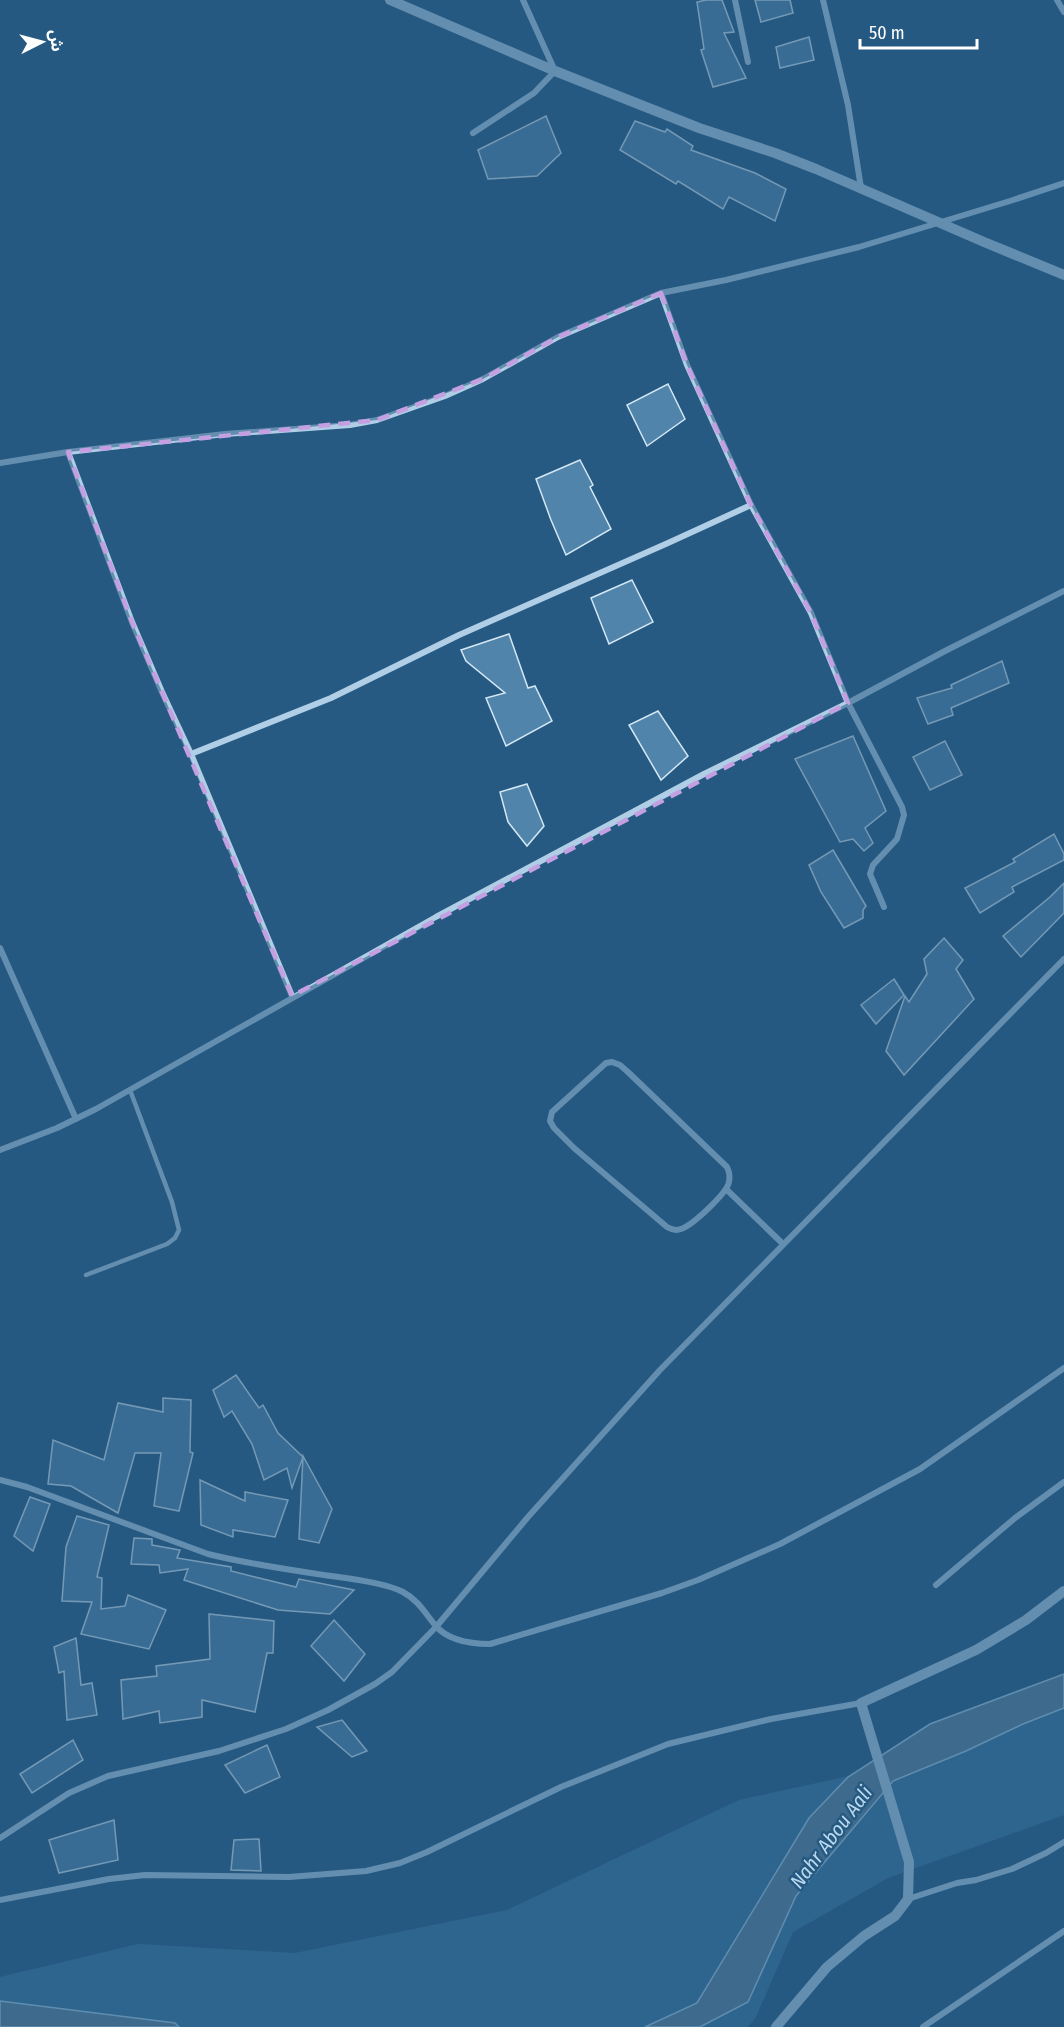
<svg xmlns="http://www.w3.org/2000/svg" width="1064" height="2027" font-family="'Fira Sans Condensed','Noto Sans Arabic',sans-serif">
<rect width="100%" height="100%" fill="#275a82"/>
<path fill="#38739d" d="M 1064,1695 L 1064,1815 L 888,1878 L 793,1932 L 756,2017 L 748,2027 L 0,2027 L 0,1977 L 138,1944 L 295,1953 L 507,1910 L 739,1800 L 968,1750 Z"/>
<g fill="#5c809b" stroke="#a4cce7" stroke-width="1.5">
<path d="M 1064,1674 L 1064,1708 L 1023,1724 L 966,1751 L 893,1781 L 796,1896 L 748,2002 L 700,2027 L 645,2027 L 697,2003 L 809,1818 L 848,1777 L 930,1724 Z"/>
<path d="M 0,2001 L 175,2023 L 179,2027 L 0,2027 Z"/>
</g>
<g fill="#5084aa" stroke="#d3e7f5" stroke-width="1.5">
<path d="M 706,0 L 722,0 L 734,32 L 724,33 L 746,78 L 713,87 L 701,50 L 704,49 L 697,2 Z"/>
<path d="M 755,0 L 790,0 L 793,13 L 761,22 Z"/>
<path d="M 809,37 L 814,60 L 780,68 L 776,47 Z"/>
<path d="M 546,116 L 561,153 L 537,176 L 488,179 L 478,150 Z"/>
<path d="M 635,121 L 665,132 L 667,129 L 693,146 L 691,150 L 755,173 L 786,189 L 775,221 L 729,197 L 723,209 L 678,181 L 676,184 L 620,150 Z"/>
<path d="M 668,384 L 685,419 L 647,446 L 627,405 Z"/>
<path d="M 580,460 L 593,485 L 590,487 L 611,529 L 566,555 L 551,520 L 536,479 Z"/>
<path d="M 632,580 L 653,622 L 609,644 L 591,598 Z"/>
<path d="M 509,634 L 528,688 L 535,686 L 552,721 L 506,746 L 486,698 L 505,693 L 466,661 L 461,650 Z"/>
<path d="M 1002,661 L 1009,683 L 951,708 L 953,715 L 928,724 L 917,698 L 952,688 L 951,685 Z"/>
<path d="M 658,711 L 688,756 L 661,780 L 629,725 Z"/>
<path d="M 853,736 L 886,811 L 865,828 L 873,843 L 864,851 L 853,839 L 840,842 L 795,759 Z"/>
<path d="M 945,741 L 962,775 L 930,790 L 913,757 Z"/>
<path d="M 527,784 L 544,826 L 527,846 L 508,822 L 500,792 Z"/>
<path d="M 1054,834 L 1064,854 L 1064,860 L 1012,887 L 1014,892 L 980,913 L 965,888 L 1015,862 L 1013,859 Z"/>
<path d="M 833,850 L 866,906 L 863,910 L 863,918 L 844,928 L 821,892 L 809,865 Z"/>
<path d="M 1064,883 L 1064,913 L 1021,957 L 1003,936 L 1050,897 Z"/>
<path d="M 944,938 L 963,960 L 956,969 L 974,999 L 904,1075 L 886,1051 L 905,996 L 909,1002 L 927,974 L 924,959 Z"/>
<path d="M 894,979 L 904,995 L 876,1024 L 861,1005 Z"/>
<path d="M 236,1375 L 259,1408 L 263,1405 L 278,1433 L 303,1457 L 292,1488 L 287,1468 L 264,1480 L 252,1444 L 232,1411 L 224,1417 L 213,1390 Z"/>
<path d="M 163,1398 L 191,1400 L 190,1452 L 193,1453 L 179,1511 L 154,1506 L 161,1453 L 135,1453 L 118,1513 L 71,1486 L 48,1484 L 53,1440 L 104,1460 L 118,1403 L 163,1412 Z"/>
<path d="M 303,1456 L 332,1509 L 319,1543 L 299,1539 Z"/>
<path d="M 200,1480 L 245,1501 L 245,1492 L 288,1500 L 275,1537 L 233,1530 L 233,1537 L 201,1525 Z"/>
<path d="M 30,1497 L 50,1504 L 33,1551 L 14,1536 Z"/>
<path d="M 77,1516 L 109,1525 L 97,1577 L 102,1578 L 101,1609 L 125,1606 L 128,1595 L 166,1610 L 149,1649 L 81,1634 L 92,1602 L 62,1601 L 66,1547 Z"/>
<path d="M 134,1538 L 152,1539 L 152,1545 L 180,1550 L 177,1558 L 231,1567 L 231,1571 L 296,1587 L 299,1579 L 354,1590 L 330,1614 L 278,1610 L 184,1580 L 188,1569 L 160,1573 L 159,1565 L 131,1564 Z"/>
<path d="M 209,1614 L 274,1621 L 273,1653 L 267,1653 L 255,1712 L 202,1700 L 202,1717 L 160,1723 L 159,1711 L 123,1719 L 121,1680 L 157,1676 L 156,1666 L 210,1659 Z"/>
<path d="M 334,1620 L 365,1654 L 344,1681 L 311,1646 Z"/>
<path d="M 76,1638 L 81,1685 L 92,1683 L 97,1715 L 67,1720 L 64,1671 L 59,1673 L 54,1647 Z"/>
<path d="M 342,1720 L 367,1751 L 352,1757 L 317,1727 Z"/>
<path d="M 73,1740 L 83,1760 L 32,1793 L 20,1774 Z"/>
<path d="M 267,1745 L 280,1777 L 245,1793 L 225,1765 Z"/>
<path d="M 114,1820 L 118,1860 L 59,1873 L 49,1840 Z"/>
<path d="M 259,1839 L 261,1871 L 231,1870 L 234,1840 Z"/>
</g>
<g fill="none" stroke-linecap="round" stroke-linejoin="round">
<path stroke="#b0cfe6" stroke-width="4.5" d="M 86,1275 L 167,1244 L 175,1238 L 179,1230 L 172,1202 L 130,1090"/>
<g stroke="#b0cfe6" stroke-width="6">
<path d="M 735,0 L 748,62"/>
<path d="M 823,0 L 848,105 L 861,188"/>
<path d="M 1057,0 L 1064,12"/>
<path d="M 473,133 L 534,93 L 555,71 L 523,0"/>
<path d="M 661,293 L 687,365 L 751,505 L 811,613 L 848,703 L 902,807 L 904,815 L 897,839 L 873,865 L 870,874 L 884,907"/>
<path d="M 68,452 L 132,622 L 162,692 L 191,754 L 292,996"/>
<path d="M 0,463 L 68,452 L 225,434 L 350,425 L 377,420 L 445,396 L 483,379 L 558,337 L 661,293 L 726,280 L 859,247 L 1010,201 L 1064,183"/>
<path d="M 191,754 L 331,698 L 459,635 L 668,543 L 751,505"/>
<path d="M 0,948 L 76,1119"/>
<path d="M 612,1062 L 620,1065 L 629,1073 L 727,1167 C 729,1171 730,1177 729,1182 C 727,1193 693,1225 681,1229 C 676,1231 672,1230 667,1227 L 574,1148 L 554,1128 L 550,1121 L 552,1112 L 606,1063 Z"/>
<path d="M 0,1150 L 57,1128 L 96,1109 L 436,917 L 704,774 L 848,703 L 945,651 L 1064,591"/>
<path d="M 726,1189 L 783,1244"/>
<path d="M 0,1480 L 27,1487 L 208,1554 C 248,1564 290,1570 331,1576 C 352,1579 385,1583 403,1592 C 418,1600 425,1613 435,1625 C 448,1641 470,1644 490,1644 L 662,1593 L 698,1580 L 780,1544 L 920,1469 L 1064,1368"/>
<path d="M 936,1585 L 1015,1518 L 1064,1482"/>
<path d="M 0,1838 L 69,1793 L 108,1776 L 219,1751 L 286,1729 L 328,1710 L 375,1684 L 392,1672 L 436,1627 L 528,1517 L 660,1370 L 1064,959"/>
<path d="M 908,1899 L 957,1883 L 976,1880 L 1012,1869 L 1046,1853 L 1064,1842"/>
<path d="M 0,1900 L 109,1879 L 145,1875 L 289,1877 L 366,1871 L 400,1863 L 427,1852 L 561,1787 L 668,1744 L 771,1719 L 861,1703"/>
<path d="M 923,2027 L 1064,1931"/>
</g>
<g stroke="#b0cfe6" stroke-width="10">
<path d="M 390,0 L 555,71 L 699,128 L 775,153 L 816,169 L 984,242 L 1064,275"/>
<path d="M 776,2027 L 827,1967 L 864,1936 L 895,1916 L 908,1899 L 909,1862 L 861,1703 L 976,1650 L 1026,1620 L 1064,1591"/>
</g>
</g>
<path d="M0 0H1064V2027H0ZM 661,293 L 687,365 L 751,505 L 811,613 L 848,703 L 292,996 L 132,622 L 68,452 L 377,420 L 483,379 L 558,337 Z" fill="#275a82" fill-opacity=".55" fill-rule="evenodd"/>
<path fill="none" stroke="#c4a0e2" stroke-width="4.5" stroke-dasharray="12 8" stroke-linejoin="round" d="M 661,293 L 687,365 L 751,505 L 811,613 L 848,703 L 292,996 L 132,622 L 68,452 L 377,420 L 483,379 L 558,337 Z"/>
<g text-anchor="middle" stroke-width="5" stroke-linejoin="round" paint-order="stroke">
<g font-size="20" font-style="italic" fill="#bbd9ee" stroke="#275a82">
<text transform="translate(831 1837) rotate(-53)" y="7">Nahr Abou Aali</text>
</g>
</g>
<g transform="translate(42 42) rotate(84)" stroke="#275a82" stroke-width="4.5" paint-order="stroke">
<path d="M0-4.5L10 22L0 15L-10 22Z" fill="#ffffff"/>
<text y="-9" font-size="16" font-weight="bold" text-anchor="middle" fill="#ffffff">ش</text>
</g>
<path d="M860 39v9h117v-9" fill="none" stroke="#ffffff" stroke-width="3"/>
<text x="869" y="39" font-size="18" fill="#ffffff" stroke="#275a82" stroke-width="4.5" paint-order="stroke">50 m</text>
</svg>
